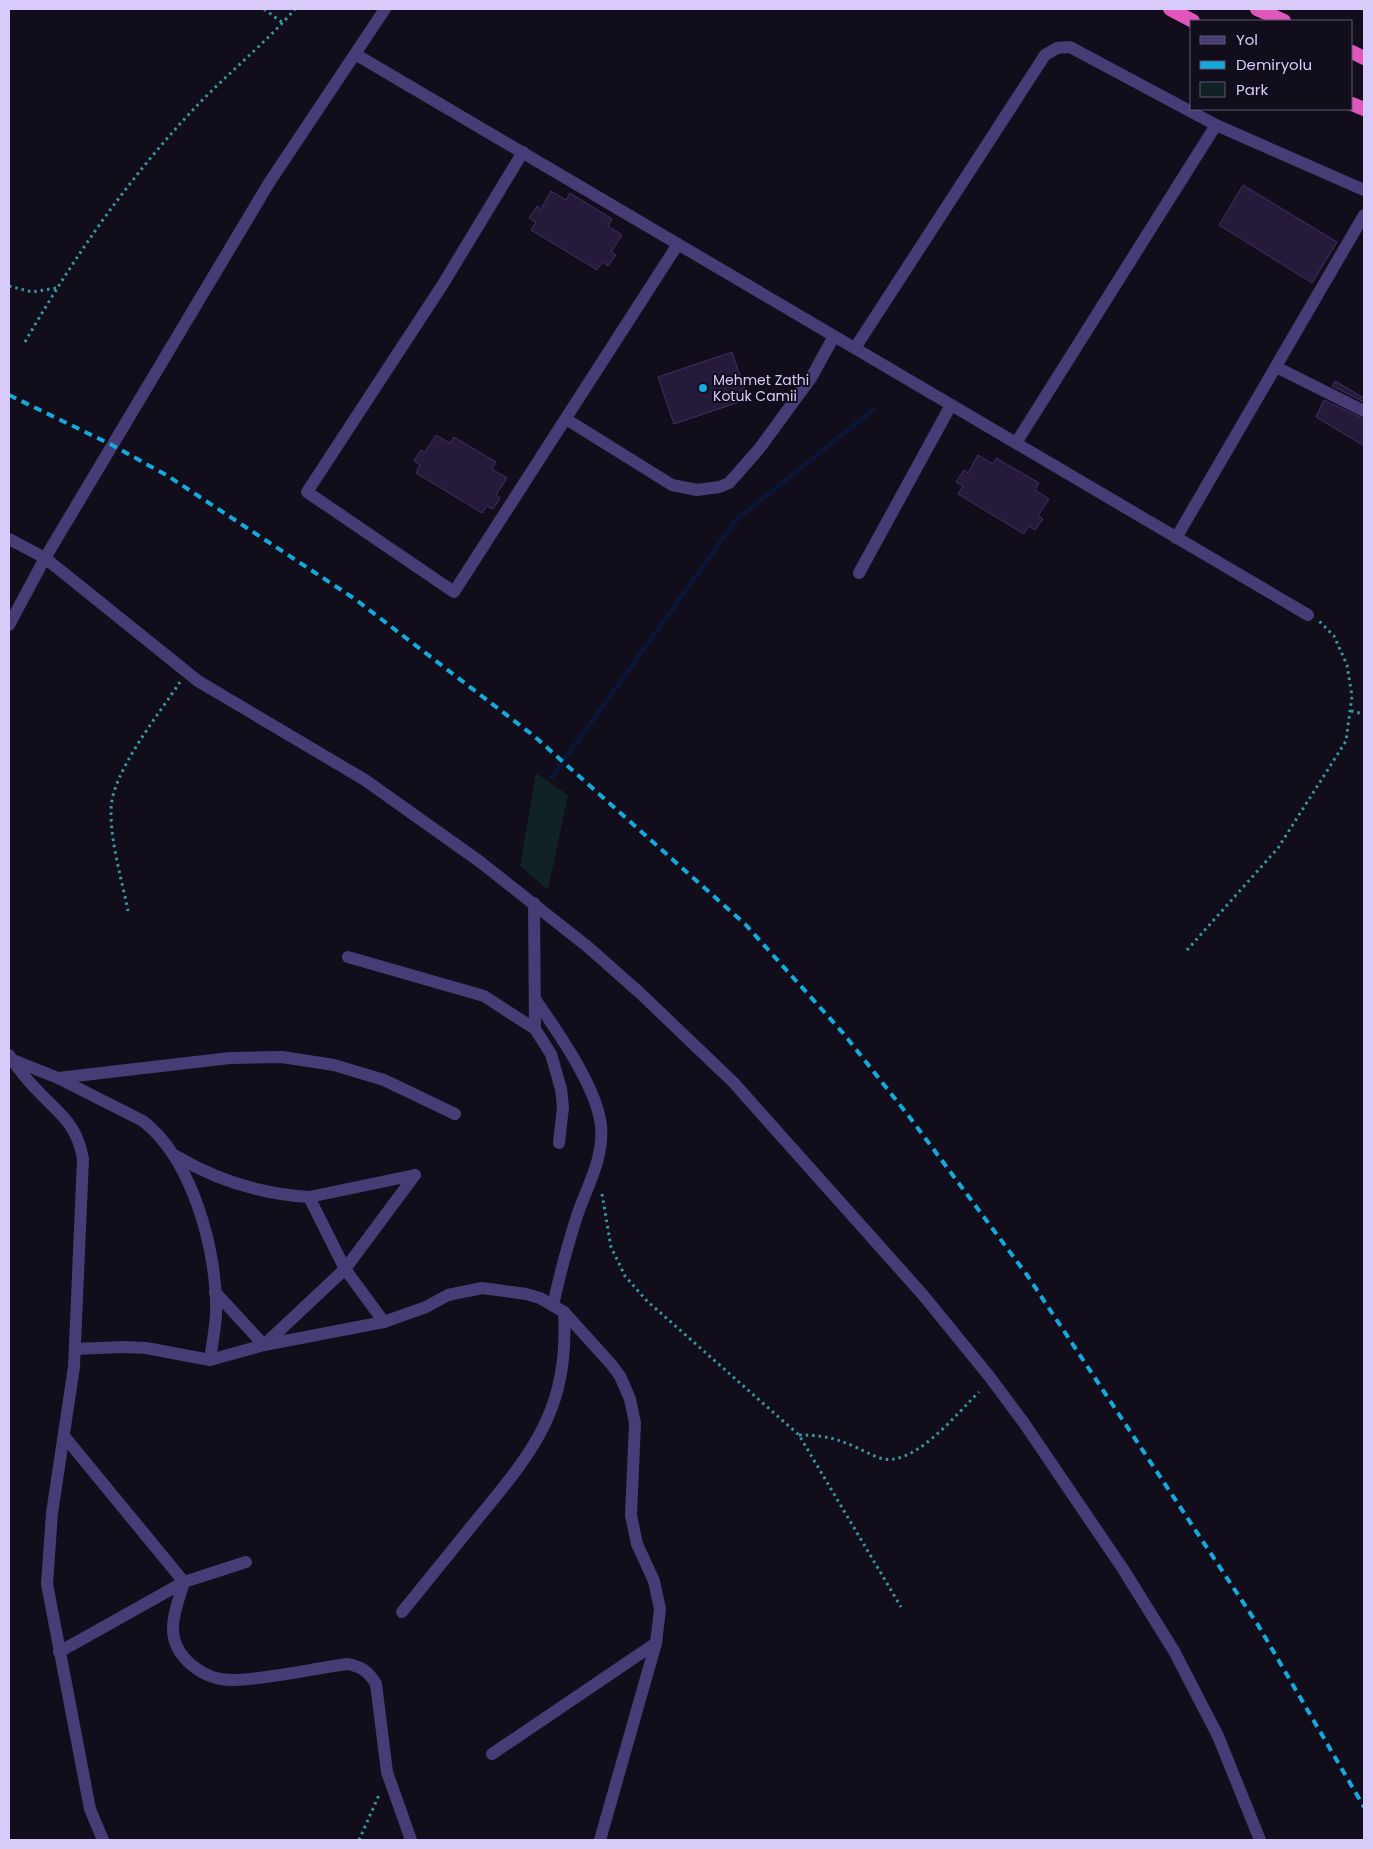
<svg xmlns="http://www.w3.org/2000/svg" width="1373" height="1849" font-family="Poppins,sans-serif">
<rect width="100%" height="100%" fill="#110d1b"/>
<path fill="#102224" d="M 536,773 L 568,795 L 548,890 L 520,866 Z"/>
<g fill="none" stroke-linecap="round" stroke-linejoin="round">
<path stroke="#0c1534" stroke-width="5" d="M 552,777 L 737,519 L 874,409"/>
</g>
<g fill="#261a3a" stroke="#412f64">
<path d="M 1243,185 L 1337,242 L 1312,283 L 1219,225 Z"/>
<path d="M 551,191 L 566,200 L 570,193 L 612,219 L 608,226 L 622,235 L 611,252 L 616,255 L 608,266 L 602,262 L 597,270 L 531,230 L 536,222 L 529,218 L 537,206 L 541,209 Z"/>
<path d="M 732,352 L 748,399 L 674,424 L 658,377 Z"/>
<path d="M 1335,381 L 1364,398 L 1364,402 L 1332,386 Z"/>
<path d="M 1324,400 L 1364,419 L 1364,446 L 1316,417 Z"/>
<path d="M 436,435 L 450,443 L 454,437 L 496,462 L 492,469 L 507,478 L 496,495 L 500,498 L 493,509 L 487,506 L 482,513 L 416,473 L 420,465 L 414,461 L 421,450 L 425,452 Z"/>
<path d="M 978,455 L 993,464 L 996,458 L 1039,483 L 1035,490 L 1049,499 L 1038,516 L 1043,519 L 1035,530 L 1029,526 L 1024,534 L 958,494 L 963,486 L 956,482 L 964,470 L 968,473 Z"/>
</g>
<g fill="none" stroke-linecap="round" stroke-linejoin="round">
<g stroke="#3798a2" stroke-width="3" stroke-dasharray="2.5 4" stroke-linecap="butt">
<path d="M 264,9 L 283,23"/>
<path d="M 9,286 L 32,292 L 56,288"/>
<path d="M 25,342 C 72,260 125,183 190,113 C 223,77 263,46 295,9"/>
<path d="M 1351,711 L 1364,714"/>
<path d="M 128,911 C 122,880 110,841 111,809 C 112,772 159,714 180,682"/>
<path d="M 1187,950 L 1278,848 L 1346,741 L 1352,696 L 1347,665 L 1334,636 L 1319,621"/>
<path d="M 602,1194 L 611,1247 L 625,1276 L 647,1301 L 799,1435 L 901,1607"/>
<path d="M 799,1435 C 835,1435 846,1443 877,1457 C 911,1472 957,1413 979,1392"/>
<path d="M 359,1840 L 379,1795"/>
</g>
<g stroke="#473c76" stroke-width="12">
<path d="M 355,54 L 1308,615"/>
<path d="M 523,152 L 443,284 L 307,492 L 454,592 L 678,244"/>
<path d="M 855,348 L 1045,55 L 1057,48 L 1070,47 L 1216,125"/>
<path d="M 1276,367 L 1364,411"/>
<path d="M 566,419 L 672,485 L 697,490 L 719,487 L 729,483 L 759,449 L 811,378 L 834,336"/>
<path d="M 1016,443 L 1216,125 L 1364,190"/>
<path d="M 1176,538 L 1364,215"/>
<path d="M 9,539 L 45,558 L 198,681 L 365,780 L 479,861 L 588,947 L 640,993 L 734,1083 L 923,1295 L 989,1376 L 1024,1423 L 1123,1569 L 1174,1651 L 1218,1736 L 1260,1840"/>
<path d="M 859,573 L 951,405"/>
<path d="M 9,625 L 45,558 L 269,183 L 385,9"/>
<path d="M 534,903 L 535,1029"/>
<path d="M 348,957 L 484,996 L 535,1029 L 551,1054 L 561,1089 L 563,1107 L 559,1143"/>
<path d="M 535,999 C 557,1031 597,1087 601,1126 C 604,1157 588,1185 578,1213 C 568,1243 560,1274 553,1305"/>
<path d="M 9,1055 C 17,1067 26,1079 36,1089 C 59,1114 77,1123 83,1159 L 74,1367 L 52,1513 L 47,1584 L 90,1809 L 103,1840"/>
<path d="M 13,1060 L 58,1078 L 230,1058 L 282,1057 L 334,1065 L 384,1080 L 455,1114"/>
<path d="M 58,1078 L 143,1121 C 193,1160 218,1253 216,1315 C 215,1330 212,1345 210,1360"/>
<path d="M 176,1156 C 218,1181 260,1194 309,1197 L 345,1269 L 384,1322"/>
<path d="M 309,1197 L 415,1175"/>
<path d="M 215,1292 L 264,1345 L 345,1269 L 415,1175"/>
<path d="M 75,1349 L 123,1347 L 146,1348 L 210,1360 L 264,1345 L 384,1322 L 426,1307 L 448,1295 L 482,1288 L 526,1294 L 540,1298 L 564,1312 L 611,1364 L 620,1376 L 630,1399 L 635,1423 L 631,1515 L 637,1544 L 654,1581 L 660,1609 L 656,1643 L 600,1840"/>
<path d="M 64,1436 L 184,1582"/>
<path d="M 184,1582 C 180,1596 173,1612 173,1627 C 172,1657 204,1681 233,1680 C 269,1679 311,1669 347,1664 C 361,1666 369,1672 376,1684 L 387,1772 L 411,1840"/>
<path d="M 402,1612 C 428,1580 453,1549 479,1517 C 536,1448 569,1407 564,1312"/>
<path d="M 59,1652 L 184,1582 L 246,1562"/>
<path d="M 492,1754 L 656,1643"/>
</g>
<g stroke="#e056ba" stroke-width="14">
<path d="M 1170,9 L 1193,21"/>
<path d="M 1257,9 L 1284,21"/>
<path d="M 1352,52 L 1364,58"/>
<path d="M 1352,104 L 1364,109"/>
</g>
<path stroke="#14aadd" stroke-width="4" stroke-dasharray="8 6" stroke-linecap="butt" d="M 9,395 L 112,445 L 168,476 L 355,599 L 534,736 L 745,924 L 843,1033 L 908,1115 L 1027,1275 L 1258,1625 L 1364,1807"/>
</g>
<circle fill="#14aadd" stroke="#110d1b" stroke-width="2" cx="703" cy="388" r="5"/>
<g text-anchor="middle" stroke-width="4" stroke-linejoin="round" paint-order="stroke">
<g font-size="14" fill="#d8cbfa" stroke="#110d1b" text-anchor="start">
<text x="713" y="385">Mehmet Zathi<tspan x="713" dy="16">Kotuk Camii</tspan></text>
</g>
</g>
<rect width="1373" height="1849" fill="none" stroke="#d8cbfa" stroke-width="20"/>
<rect x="1190" y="20" width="162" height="90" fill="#110d1b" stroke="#615974"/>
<rect x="1200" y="36" width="25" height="8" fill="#473c76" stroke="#615974"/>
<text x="1236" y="45" font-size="15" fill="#d8cbfa">Yol</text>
<rect x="1200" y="61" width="25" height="8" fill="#14aadd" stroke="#615974"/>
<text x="1236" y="70" font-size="15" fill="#d8cbfa">Demiryolu</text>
<rect x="1200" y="82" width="25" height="15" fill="#102224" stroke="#615974"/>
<text x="1236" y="95" font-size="15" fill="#d8cbfa">Park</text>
</svg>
